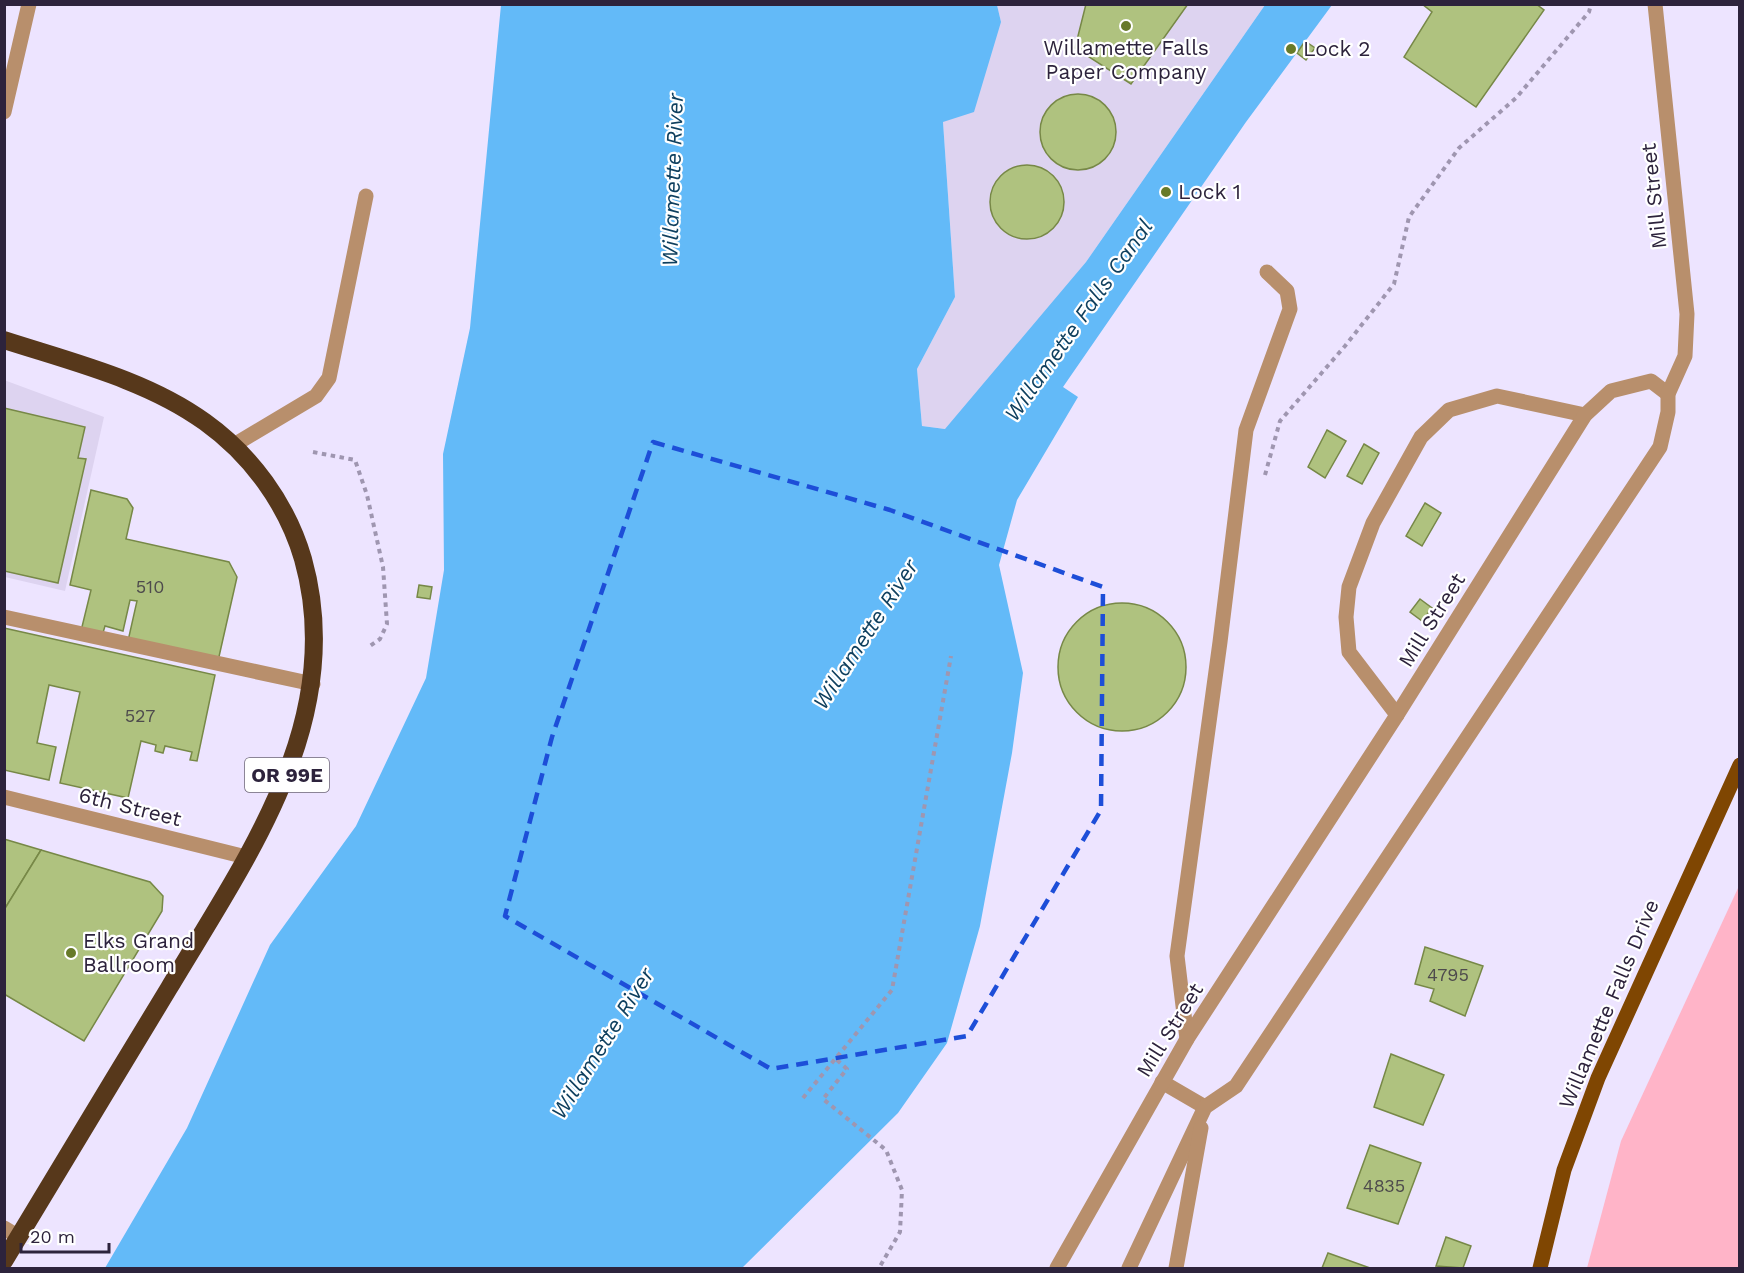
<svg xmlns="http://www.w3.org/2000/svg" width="1744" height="1273" font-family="'Work Sans',sans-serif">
<rect width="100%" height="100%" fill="#ede4ff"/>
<g fill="#ddd3f0">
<path d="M 997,5 L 1265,5 L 1086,262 L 1051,306 L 946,429 L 922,426 L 917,369 L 955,297 L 943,122 L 1001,22 Z"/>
<path d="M 4,380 L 104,417 L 65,591 L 5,577 Z"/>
</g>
<path fill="#ffb4c8" d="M 1739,886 L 1739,1268 L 1587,1268 L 1621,1141 Z"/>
<path fill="#63baf8" d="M 501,5 L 997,5 L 1001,22 L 974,112 L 943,122 L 955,297 L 917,369 L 922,426 L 945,429 L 1086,262 L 1265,5 L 1332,5 L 1246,122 L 1063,387 L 1078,397 L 1017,500 L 999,565 L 1023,673 L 1012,753 L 980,926 L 947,1043 L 898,1113 L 742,1268 L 105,1268 L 187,1128 L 270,945 L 356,826 L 426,678 L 444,570 L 443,454 L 470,328 Z"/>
<g fill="#afc27f" stroke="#778847" stroke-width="1.5">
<path d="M 1086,4 L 1188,4 L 1131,84 L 1075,48 Z"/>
<path d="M 1422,4 L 1536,4 L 1544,10 L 1476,107 L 1404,57 L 1432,12 Z"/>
<path d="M 1305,41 L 1315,48 L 1306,60 L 1297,53 Z"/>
<circle cx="1078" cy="132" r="38"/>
<circle cx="1027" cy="202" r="37"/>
<path d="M 4,408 L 85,427 L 78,458 L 86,459 L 58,583 L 4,571 Z"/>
<path d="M 1327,430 L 1346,441 L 1325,478 L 1308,467 Z"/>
<path d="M 1364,444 L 1379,453 L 1362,484 L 1347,476 Z"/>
<path d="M 91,490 L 127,499 L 133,508 L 126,539 L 229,562 L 237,577 L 218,661 L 128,641 L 137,601 L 130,600 L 123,631 L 105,626 L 102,636 L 81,631 L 91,590 L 70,585 Z"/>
<path d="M 1425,503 L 1441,513 L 1422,546 L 1406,536 Z"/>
<path d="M 419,585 L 432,587 L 430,599 L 417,597 Z"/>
<path d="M 1420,599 L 1432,608 L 1422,621 L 1410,612 Z"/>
<circle cx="1122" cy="667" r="64"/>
<path d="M 4,628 L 215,675 L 197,761 L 190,760 L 192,752 L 165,746 L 163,753 L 155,751 L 156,745 L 141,741 L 128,798 L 60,783 L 80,692 L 49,685 L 37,743 L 56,747 L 49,780 L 4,770 Z"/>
<path d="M 4,839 L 41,850 L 4,910 Z"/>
<path d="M 41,850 L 150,882 L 163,896 L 162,911 L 84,1041 L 4,994 L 4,910 Z"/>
<path d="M 1425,947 L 1483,966 L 1465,1016 L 1430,1001 L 1434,989 L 1415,984 Z"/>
<path d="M 1391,1054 L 1444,1075 L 1423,1125 L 1374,1107 Z"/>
<path d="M 1370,1145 L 1421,1163 L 1398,1224 L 1347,1208 Z"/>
<path d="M 1446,1237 L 1471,1246 L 1463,1268 L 1436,1266 Z"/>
<path d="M 1328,1253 L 1370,1268 L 1322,1268 Z"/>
</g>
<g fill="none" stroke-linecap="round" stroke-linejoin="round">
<g stroke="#9f96b0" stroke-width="4" stroke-dasharray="4.5 4.5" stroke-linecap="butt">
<path d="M 313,452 L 355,460 L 367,495 L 383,567 L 387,624 L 380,639 L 370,646"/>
<path d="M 1265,475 L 1280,421 L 1345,346 L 1394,284 L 1409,217 L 1459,148 L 1516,98 L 1589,12 L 1591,4"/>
<path d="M 837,1060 L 847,1069 L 823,1099 L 886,1150 L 902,1190 L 900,1232 L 879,1268"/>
<path d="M 803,1098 L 892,990 L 951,656"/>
</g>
<g stroke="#b88f6c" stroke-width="15">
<path d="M 4,112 L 29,4"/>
<path d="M 234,445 L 316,396 L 329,378 L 366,196"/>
<path d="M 4,617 L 313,684"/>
<path d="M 1397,715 L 1349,652 L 1346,617 L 1349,587 L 1373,523 L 1421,437 L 1449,410 L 1497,396 L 1585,415"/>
<path d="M 4,797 L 246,857"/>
<path d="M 1187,1039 L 1177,956 L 1220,642 L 1246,430 L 1290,309 L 1287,291 L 1267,272"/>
<path d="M 1162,1082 L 1205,1107"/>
<path d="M 4,1228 L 19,1237"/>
<path d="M 1057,1268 L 1187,1039 L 1397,715 L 1585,415 L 1611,391 L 1651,381 L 1668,394"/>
<path d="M 1129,1268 L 1205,1107 L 1236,1086 L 1660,447 L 1668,412 L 1668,394 L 1685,356 L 1687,314 L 1655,4"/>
<path d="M 1176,1268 L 1201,1128"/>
</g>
<path stroke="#7f4602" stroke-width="15" d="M 1540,1268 L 1564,1170 L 1598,1078 L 1740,765"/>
<path stroke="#57381b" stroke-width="18" d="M 4,340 C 72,362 147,380 205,422 C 251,455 287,504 303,559 C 348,719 247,857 169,988 C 114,1079 59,1169 4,1261"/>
</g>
<path fill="none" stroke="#1d4ed8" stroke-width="4.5" stroke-dasharray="12 8" stroke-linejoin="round" d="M 653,442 L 890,510 L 1103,587 L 1101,810 L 967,1036 L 771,1069 L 505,916 L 552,737 Z"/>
<g fill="#677a29" stroke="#fff" stroke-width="2">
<circle cx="1126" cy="26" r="6"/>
<circle cx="1291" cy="49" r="6"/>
<circle cx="1166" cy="192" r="6"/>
<circle cx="71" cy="953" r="6"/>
</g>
<g text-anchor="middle" stroke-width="4.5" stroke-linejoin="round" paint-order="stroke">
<g font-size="18" fill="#4e4b4d">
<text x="150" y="593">510</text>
<text x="140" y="722">527</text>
<text x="1448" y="981">4795</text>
<text x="1384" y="1192">4835</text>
</g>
<rect fill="#fff" stroke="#6c6576" stroke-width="1.5" x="245" y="758" width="84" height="34" rx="4.5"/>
<g font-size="20" font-weight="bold" fill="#2d233c">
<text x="287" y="782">OR 99E</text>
</g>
<g font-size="21" fill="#2d233c" stroke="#fff" text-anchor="start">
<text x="1126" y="55" text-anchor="middle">Willamette Falls<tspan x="1126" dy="24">Paper Company</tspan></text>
<text x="1303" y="56">Lock 2</text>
<text x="1178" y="199">Lock 1</text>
<text x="83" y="948">Elks Grand<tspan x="83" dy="24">Ballroom</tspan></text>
</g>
<g font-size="21" fill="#2d233c" stroke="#fff">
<text transform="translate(1654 196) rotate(-96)" y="7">Mill Street</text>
<text transform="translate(1432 620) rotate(-58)" y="7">Mill Street</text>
<text transform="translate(130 807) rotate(14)" y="7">6th Street</text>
<text transform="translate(1609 1004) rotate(-67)" y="7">Willamette Falls Drive</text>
<text transform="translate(1170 1030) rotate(-58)" y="7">Mill Street</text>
</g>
<g font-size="22" font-style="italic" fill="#0f405f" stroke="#fff">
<text transform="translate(672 180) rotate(-88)" y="8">Willamette River</text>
<text transform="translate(1078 320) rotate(-55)" y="8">Willamette Falls Canal</text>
<text transform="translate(865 634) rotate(-57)" y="8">Willamette River</text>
<text transform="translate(602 1043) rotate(-58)" y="8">Willamette River</text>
</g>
</g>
<rect width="1744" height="1273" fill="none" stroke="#2d233c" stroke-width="12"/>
<path d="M21 1243v9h88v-9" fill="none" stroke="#2d233c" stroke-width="3"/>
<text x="30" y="1243" font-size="18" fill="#2d233c" stroke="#ffffff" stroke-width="4.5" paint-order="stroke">20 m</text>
</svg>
